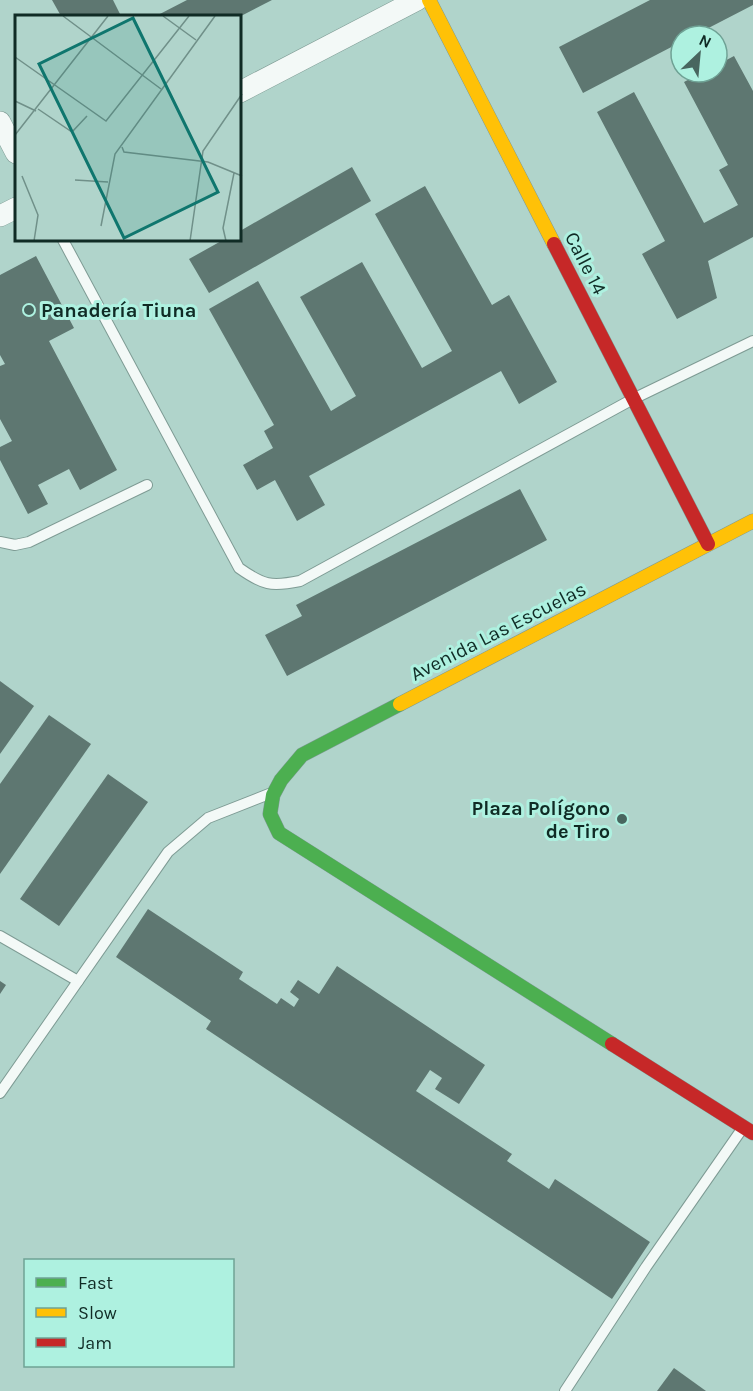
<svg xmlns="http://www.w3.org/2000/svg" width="753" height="1391" font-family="Karla,sans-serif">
<rect width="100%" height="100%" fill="#b0d4cb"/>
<g fill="#5e7771">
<path d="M 52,0 L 113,0 L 121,16 L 61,16 Z"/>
<path d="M 187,0 L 272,0 L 241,16 L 156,16 Z"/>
<path d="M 650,0 L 753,0 L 753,5 L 693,36 L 681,36 L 681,42 L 583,93 L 559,47 Z"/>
<path d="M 734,56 L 753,91 L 753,237 L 708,261 L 717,298 L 677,319 L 642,254 L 665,241 L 597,112 L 634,92 L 704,223 L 738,205 L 719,170 L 728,165 L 684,82 L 703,72 L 717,72 L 717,65 Z"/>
<path d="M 352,167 L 371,201 L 209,293 L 189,259 L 223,240 L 240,240 L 240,231 Z"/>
<path d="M 425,186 L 492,305 L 509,295 L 557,382 L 519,404 L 501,371 L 309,476 L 325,505 L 297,521 L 275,480 L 257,490 L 243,465 L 273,448 L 264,431 L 274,425 L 209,309 L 258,281 L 331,411 L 356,396 L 300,297 L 362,262 L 422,368 L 452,351 L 375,214 Z"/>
<path d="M 36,256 L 74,328 L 49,341 L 117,470 L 80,490 L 69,469 L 38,485 L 48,504 L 28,514 L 0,460 L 0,447 L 12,441 L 0,419 L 0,366 L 5,364 L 0,355 L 0,275 Z"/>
<path d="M 520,489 L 547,540 L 287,676 L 265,635 L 302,616 L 296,605 Z"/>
<path d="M 0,681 L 34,706 L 0,754 Z"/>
<path d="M 49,715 L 91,744 L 0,874 L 0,784 Z"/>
<path d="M 108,774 L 148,802 L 59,926 L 20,899 Z"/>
<path d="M 148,909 L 243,972 L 239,979 L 277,1004 L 281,998 L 294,1007 L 299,999 L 290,992 L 298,980 L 319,994 L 337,966 L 485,1065 L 459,1104 L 435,1089 L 442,1078 L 430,1070 L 416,1091 L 512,1154 L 507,1161 L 549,1189 L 555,1179 L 650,1242 L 612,1299 L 206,1029 L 211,1021 L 116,957 Z"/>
<path d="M 0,981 L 6,985 L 0,994 Z"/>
<path d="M 674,1368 L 706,1391 L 657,1391 Z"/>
</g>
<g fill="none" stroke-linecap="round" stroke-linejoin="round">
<defs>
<g id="lane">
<path d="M 63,240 L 239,568 C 263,585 271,587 300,581 L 633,399 L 753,341"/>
<path d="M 0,542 L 15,545 L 29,542 L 147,485"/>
<path d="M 0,936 L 78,981"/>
<path d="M 0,1093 L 168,852 L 208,818 L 269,794"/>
<path d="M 565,1391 L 646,1267 L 742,1129"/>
</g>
<g id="street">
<path d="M 240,92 L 417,0"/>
<path d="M 0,122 L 16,153"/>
<path d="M 0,216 L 16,208"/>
</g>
<path id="fast" d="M 400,704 L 302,755 L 281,780 L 273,795 L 270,814 L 279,833 L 612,1044"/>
<g id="slow">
<path d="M 429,0 L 554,244"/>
<path d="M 400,704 L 753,521"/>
</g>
<g id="jam">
<path d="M 554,244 L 708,544"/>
<path d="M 612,1044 L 753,1133"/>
</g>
</defs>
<use href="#lane" stroke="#7e9b94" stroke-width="12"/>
<use href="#street" stroke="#7e9b94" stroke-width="22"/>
<use href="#fast" stroke="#7e9b94" stroke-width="15"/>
<use href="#slow" stroke="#7e9b94" stroke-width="15"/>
<use href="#jam" stroke="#7e9b94" stroke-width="15"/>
<use href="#lane" stroke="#f3f9f7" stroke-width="10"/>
<use href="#street" stroke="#f3f9f7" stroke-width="21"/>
<use href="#fast" stroke="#4caf50" stroke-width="14"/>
<use href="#slow" stroke="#ffc107" stroke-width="14"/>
<use href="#jam" stroke="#c62828" stroke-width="14"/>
</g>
<g fill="#48665f" stroke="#aef1e0" stroke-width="2">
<circle cx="29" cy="310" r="6"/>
<circle cx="622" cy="819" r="6"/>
</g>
<g text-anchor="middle" stroke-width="6" stroke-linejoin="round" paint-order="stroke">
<g font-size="20" fill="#102b25" stroke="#aef1e0">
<text transform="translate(586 263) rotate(63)" y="7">Calle 14</text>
<text transform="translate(498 631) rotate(-27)" y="7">Avenida Las Escuelas</text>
</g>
<g font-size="20" font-weight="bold" fill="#102b25" stroke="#aef1e0" text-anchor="start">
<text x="41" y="317">Panadería Tiuna</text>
<text x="610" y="815" text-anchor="end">Plaza Polígono<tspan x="610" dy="23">de Tiro</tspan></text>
</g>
</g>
<g transform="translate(15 15)">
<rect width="226" height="226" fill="#b0d4cb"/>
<path fill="none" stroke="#709089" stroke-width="1.5" d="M 48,1 L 146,74M 148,1 L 181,25M 0,42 L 91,106 L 174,1M 0,86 L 21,96M 23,94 L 57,117 L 72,101M 0,120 L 93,1M 107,132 L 109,137 L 193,147 L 227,161M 7,161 L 23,200 L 19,226M 60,165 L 93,167M 86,211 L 100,139 L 200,1M 175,226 L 188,136 L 227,79M 211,226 L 208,213 L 219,158"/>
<path fill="#0f766e" fill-opacity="0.15" stroke="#0f766e" stroke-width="3" d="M 118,3 L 203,177 L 109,223 L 24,49 Z"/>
<rect width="226" height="226" fill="none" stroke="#102b25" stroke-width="3"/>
</g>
<rect x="24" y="1259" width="210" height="108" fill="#aef1e0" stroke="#6fa295" stroke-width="1.5"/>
<rect x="36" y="1278" width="30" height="9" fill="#4caf50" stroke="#6fa295" stroke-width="1.5"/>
<text x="78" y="1289" font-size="18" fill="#102b25">Fast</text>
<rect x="36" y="1308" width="30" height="9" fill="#ffc107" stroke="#6fa295" stroke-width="1.5"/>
<text x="78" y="1319" font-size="18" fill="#102b25">Slow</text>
<rect x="36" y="1338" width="30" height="9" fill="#c62828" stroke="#6fa295" stroke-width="1.5"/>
<text x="78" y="1349" font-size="18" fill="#102b25">Jam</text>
<g transform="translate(699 54) rotate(26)"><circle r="28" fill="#aef1e0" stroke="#6fa295" stroke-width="1.5"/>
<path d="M0-4.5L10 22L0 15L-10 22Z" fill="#48665f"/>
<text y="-9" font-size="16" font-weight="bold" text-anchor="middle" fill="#102b25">N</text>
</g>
</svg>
